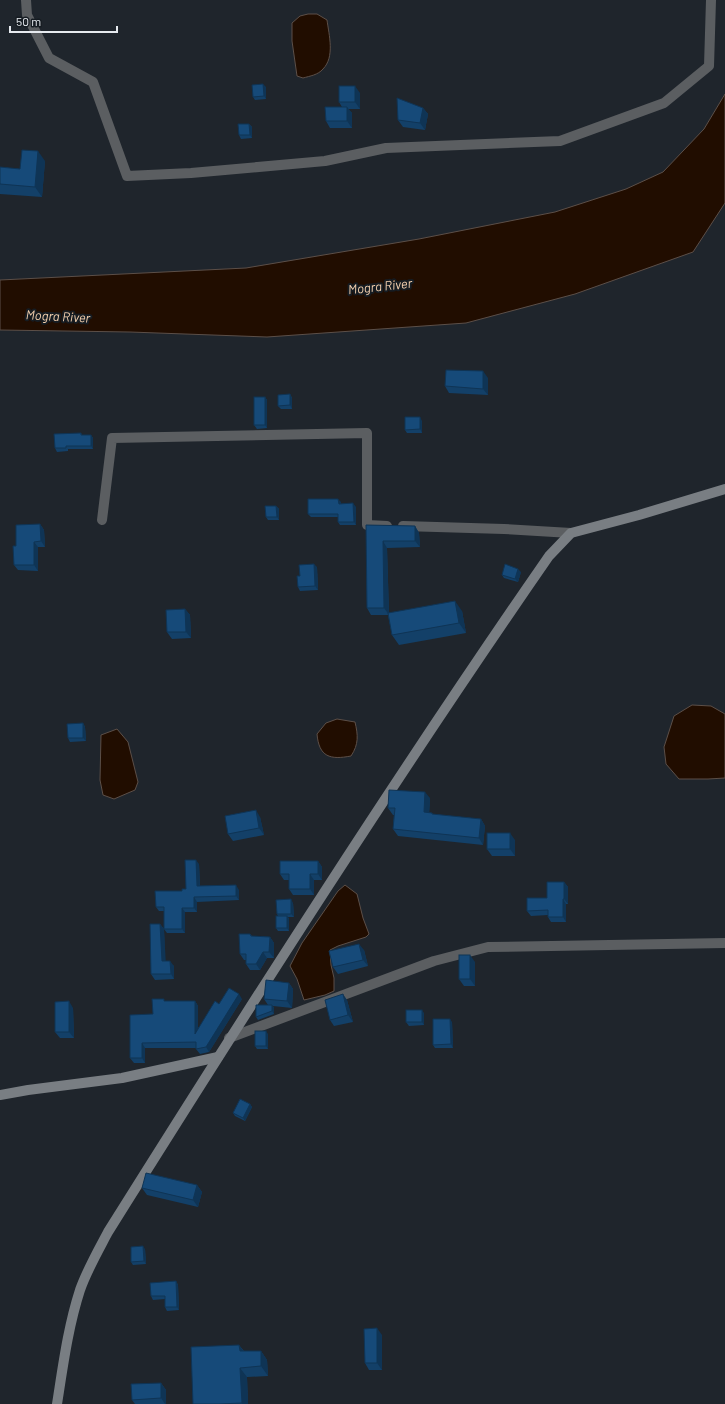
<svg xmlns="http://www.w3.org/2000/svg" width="725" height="1404" font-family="Barlow,sans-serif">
<rect width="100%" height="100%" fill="#1f252c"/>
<g fill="#210d00" stroke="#5c4f48">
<path d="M 308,14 L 317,14 L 327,20 C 329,35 335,57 323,69 C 318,75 310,76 303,78 L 297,76 L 292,41 L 292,23 L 300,16 Z"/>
<path d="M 725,94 L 725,203 L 693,252 L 575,294 L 466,323 L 267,337 L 130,332 L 0,330 L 0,280 L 246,268 L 419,239 L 555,212 L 626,189 L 663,172 L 704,129 Z"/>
<path d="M 692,705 L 711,706 L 725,714 L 725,778 L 708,779 L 679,779 L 666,764 L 664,747 L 674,716 Z"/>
<path d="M 337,719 L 355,722 C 358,735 359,744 351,756 C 330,760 319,757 317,734 L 326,723 Z"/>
<path d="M 117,729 L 128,742 L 138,782 L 135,790 L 114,799 L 103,795 L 100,780 L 101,735 Z"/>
<path d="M 345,885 L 357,894 L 363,918 L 369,934 L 366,937 L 338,946 L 330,950 L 331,965 L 334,978 L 334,991 L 325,995 L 304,1000 L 297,979 L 290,966 L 302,943 L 338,891 Z"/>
</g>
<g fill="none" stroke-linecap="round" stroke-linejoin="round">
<g stroke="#5b5e61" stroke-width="10">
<path d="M 26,0 L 27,15 L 49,58 L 93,82 L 127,176 L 191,173 L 325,161 L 386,148 L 560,141 L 664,103 L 709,66 L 711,0"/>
<path d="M 102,520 L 112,438 L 367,433 L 367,525 L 387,526"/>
<path d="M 403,526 L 504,529 L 571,533"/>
<path d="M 229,1038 L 434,961 L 488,947 L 725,943"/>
</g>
<g stroke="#797e83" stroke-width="10">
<path d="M 0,1095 L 28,1090 L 122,1078 L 218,1057"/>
<path d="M 57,1404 C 63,1366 68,1327 80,1290 C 87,1270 98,1251 108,1232 C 251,1004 396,777 549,556 L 571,533 L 639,515 L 725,489"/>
</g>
</g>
<g fill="#134068">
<path d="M 266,87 L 266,99 L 255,100 L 253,97 Z"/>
<path d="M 360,93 L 360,109 L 348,109 L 352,113 L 352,128 L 330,128 L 326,121 L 342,107 L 339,102 Z"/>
<path d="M 423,108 L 428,114 L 425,130 L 403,127 L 398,120 Z"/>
<path d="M 249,124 L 252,127 L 252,138 L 241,139 L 239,135 Z"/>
<path d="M 45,161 L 42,197 L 0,194 L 0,167 L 20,169 Z"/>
<path d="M 488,378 L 488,395 L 449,393 L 445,386 Z"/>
<path d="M 290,394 L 292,398 L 292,409 L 281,409 L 278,406 Z"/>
<path d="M 265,397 L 267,400 L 267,428 L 257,429 L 254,425 Z"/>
<path d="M 422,421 L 422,433 L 407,433 L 405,430 Z"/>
<path d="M 81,433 L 82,435 L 91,435 L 93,438 L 93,449 L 68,449 L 68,451 L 57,452 L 55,448 Z"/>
<path d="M 341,502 L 341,504 L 356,507 L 356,525 L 340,525 L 338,522 L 338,517 L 311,517 L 308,514 Z"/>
<path d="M 276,506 L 279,509 L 279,520 L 268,520 L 266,517 Z"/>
<path d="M 40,524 L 44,530 L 45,547 L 38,547 L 38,571 L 18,570 L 14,565 L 16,546 Z"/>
<path d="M 366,525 L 415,526 L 419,533 L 420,547 L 387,548 L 389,613 L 462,611 L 466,633 L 399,645 L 392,635 L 388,615 L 371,615 L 367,608 Z"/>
<path d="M 317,567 L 318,590 L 300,591 L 298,587 L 300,576 Z"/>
<path d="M 521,572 L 518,582 L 504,578 L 502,575 Z"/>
<path d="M 185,609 L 190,615 L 191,638 L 172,639 L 167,632 Z"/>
<path d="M 83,723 L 85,727 L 86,741 L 70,742 L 68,738 Z"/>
<path d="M 430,798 L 429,813 L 432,813 L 433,814 L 481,819 L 485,826 L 483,845 L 398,836 L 393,829 L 394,815 L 393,815 L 388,808 Z"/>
<path d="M 260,817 L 264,835 L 233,841 L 228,834 Z"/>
<path d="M 515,840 L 515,856 L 492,856 L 487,849 Z"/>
<path d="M 318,861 L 322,867 L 322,880 L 314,880 L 314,895 L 293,895 L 289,889 L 289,880 L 284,880 L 280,874 Z"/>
<path d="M 199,864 L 200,886 L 239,890 L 239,900 L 197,902 L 197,912 L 185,912 L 185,933 L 167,933 L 164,929 L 165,961 L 174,966 L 174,979 L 155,980 L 151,974 L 160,924 L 164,929 L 164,911 L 159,911 L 156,907 L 186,889 Z"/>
<path d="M 564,882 L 568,887 L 568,904 L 566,904 L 566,922 L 551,922 L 548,917 L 548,915 L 531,916 L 527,911 L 547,898 Z"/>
<path d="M 293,903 L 294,917 L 288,917 L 289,919 L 289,931 L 278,931 L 276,928 L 278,916 L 277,914 Z"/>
<path d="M 250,934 L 252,936 L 270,937 L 274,943 L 274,958 L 267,958 L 260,970 L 250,970 L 246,964 L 246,960 L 244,960 L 240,954 Z"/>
<path d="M 364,950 L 368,966 L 338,974 L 333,967 Z"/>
<path d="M 475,962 L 475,986 L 464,986 L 459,979 Z"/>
<path d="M 289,983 L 293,989 L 292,1008 L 273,1006 L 274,1008 L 274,1014 L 258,1020 L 256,1017 L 268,1005 L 264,999 Z"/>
<path d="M 242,999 L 209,1052 L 200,1054 L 196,1049 L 196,1048 L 145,1048 L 145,1063 L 134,1063 L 130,1058 L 153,1014 L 165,1001 L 195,1001 L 198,1006 L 198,1028 L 219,1004 Z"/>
<path d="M 347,1000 L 353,1022 L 334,1026 L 330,1020 Z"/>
<path d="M 73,1008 L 74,1038 L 60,1038 L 55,1032 Z"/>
<path d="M 424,1013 L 424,1025 L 409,1026 L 406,1022 Z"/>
<path d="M 452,1022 L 453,1048 L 435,1048 L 433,1045 Z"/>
<path d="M 268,1034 L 268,1049 L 257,1049 L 255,1046 Z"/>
<path d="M 250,1104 L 252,1107 L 245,1121 L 235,1116 L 233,1113 Z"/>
<path d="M 197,1185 L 202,1192 L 198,1207 L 147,1195 L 142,1188 Z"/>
<path d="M 145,1249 L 146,1264 L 133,1265 L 131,1262 Z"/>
<path d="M 176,1281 L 178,1285 L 179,1310 L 167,1311 L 165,1307 L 165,1299 L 153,1300 L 151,1296 Z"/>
<path d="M 382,1335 L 382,1370 L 369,1370 L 365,1363 Z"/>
<path d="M 239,1345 L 244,1351 L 261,1351 L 267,1360 L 268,1376 L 247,1377 L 248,1404 L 193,1404 Z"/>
<path d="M 161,1383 L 166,1390 L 166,1404 L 135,1404 L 132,1400 Z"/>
</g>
<g fill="#0f3455">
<path d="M 263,84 L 266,87 L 266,99 L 264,96 Z"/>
<path d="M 355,86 L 360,93 L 360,109 L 355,102 Z"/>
<path d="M 347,107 L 352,113 L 352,128 L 347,121 Z"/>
<path d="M 423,108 L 428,114 L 425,130 L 420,123 Z"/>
<path d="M 249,124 L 252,127 L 252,138 L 250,135 Z"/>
<path d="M 38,151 L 45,161 L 42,197 L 35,187 Z"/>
<path d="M 483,371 L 488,378 L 488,395 L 483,389 Z"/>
<path d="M 290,394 L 292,398 L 292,409 L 290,405 Z"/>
<path d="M 265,397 L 267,400 L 267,428 L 265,425 Z"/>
<path d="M 420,417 L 422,421 L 422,433 L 420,429 Z"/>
<path d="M 91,435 L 93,438 L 93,449 L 91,446 Z"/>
<path d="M 338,499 L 341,502 L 341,508 L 339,504 Z"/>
<path d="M 353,503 L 356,507 L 356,525 L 354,522 Z"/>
<path d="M 276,506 L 279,509 L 279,520 L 277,517 Z"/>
<path d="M 40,524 L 44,530 L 45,547 L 41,541 Z"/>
<path d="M 415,526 L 419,533 L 420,547 L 415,541 Z"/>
<path d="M 383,541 L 387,548 L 389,615 L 384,608 Z"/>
<path d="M 34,542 L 38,547 L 38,571 L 34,565 Z"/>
<path d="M 314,564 L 317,567 L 318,590 L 315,586 Z"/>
<path d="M 518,569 L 521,572 L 518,582 L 515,579 Z"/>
<path d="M 455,601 L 462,611 L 466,633 L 459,623 Z"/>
<path d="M 185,609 L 190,615 L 191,638 L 186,632 Z"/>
<path d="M 83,723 L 85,727 L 86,741 L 83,738 Z"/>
<path d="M 425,792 L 430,798 L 429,819 L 424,812 Z"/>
<path d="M 256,810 L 260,817 L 264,835 L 259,828 Z"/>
<path d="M 481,819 L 485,826 L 483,845 L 479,838 Z"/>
<path d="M 510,833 L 515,840 L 515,856 L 510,849 Z"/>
<path d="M 196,860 L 199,864 L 200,891 L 197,886 Z"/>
<path d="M 318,861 L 322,867 L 322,880 L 318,874 Z"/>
<path d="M 310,874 L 314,880 L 314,895 L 310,889 Z"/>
<path d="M 564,882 L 568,887 L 568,904 L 564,899 Z"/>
<path d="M 236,885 L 239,890 L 239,900 L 236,896 Z"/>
<path d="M 194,897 L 197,902 L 197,912 L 194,908 Z"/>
<path d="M 291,899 L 293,903 L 294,917 L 291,914 Z"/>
<path d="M 563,899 L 566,904 L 566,922 L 563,917 Z"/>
<path d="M 182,908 L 185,912 L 185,933 L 182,929 Z"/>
<path d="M 287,916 L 289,919 L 289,931 L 287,928 Z"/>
<path d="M 160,924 L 164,929 L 166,966 L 162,961 Z"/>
<path d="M 270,937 L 274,943 L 274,958 L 269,952 Z"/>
<path d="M 359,944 L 364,950 L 368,966 L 363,960 Z"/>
<path d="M 263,952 L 267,958 L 260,970 L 256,964 Z"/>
<path d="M 470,955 L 475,962 L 475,986 L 470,979 Z"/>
<path d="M 170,961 L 174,966 L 174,979 L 171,974 Z"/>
<path d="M 289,983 L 293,989 L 292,1008 L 287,1001 Z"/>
<path d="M 239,994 L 242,999 L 209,1052 L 206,1047 Z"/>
<path d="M 343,994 L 347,1000 L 353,1022 L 348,1015 Z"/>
<path d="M 69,1001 L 73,1008 L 74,1038 L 69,1032 Z"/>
<path d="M 195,1001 L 198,1006 L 198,1039 L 195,1034 Z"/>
<path d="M 272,1005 L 274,1008 L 274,1014 L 272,1011 Z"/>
<path d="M 422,1010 L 424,1013 L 424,1025 L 422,1022 Z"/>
<path d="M 450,1019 L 452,1022 L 453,1048 L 451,1044 Z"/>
<path d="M 266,1031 L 268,1034 L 268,1049 L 266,1046 Z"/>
<path d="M 142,1043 L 145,1048 L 145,1063 L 142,1058 Z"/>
<path d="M 250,1104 L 252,1107 L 245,1121 L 243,1118 Z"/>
<path d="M 197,1185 L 202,1192 L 198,1207 L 193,1200 Z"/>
<path d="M 143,1246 L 145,1249 L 146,1264 L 144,1261 Z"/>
<path d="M 176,1281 L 178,1285 L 179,1310 L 177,1307 Z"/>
<path d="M 377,1328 L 382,1335 L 382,1370 L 377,1363 Z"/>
<path d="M 239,1345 L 246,1355 L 240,1351 Z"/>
<path d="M 261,1351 L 267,1360 L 268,1376 L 261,1366 Z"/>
<path d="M 240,1368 L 247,1377 L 248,1404 L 242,1404 L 242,1403 Z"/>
<path d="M 161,1383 L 166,1390 L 166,1404 L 165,1404 L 161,1398 Z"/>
</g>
<g fill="#164a79" stroke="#0f3455">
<path d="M 263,84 L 264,96 L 253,97 L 252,85 Z"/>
<rect x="339" y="86" width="16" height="16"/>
<path d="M 397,98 L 423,108 L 420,123 L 398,120 Z"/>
<path d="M 325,107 L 347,107 L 347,121 L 326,121 Z"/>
<path d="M 238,124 L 249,124 L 250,135 L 239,135 Z"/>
<path d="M 22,150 L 38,151 L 35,187 L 0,184 L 0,167 L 20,169 Z"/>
<path d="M 446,370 L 483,371 L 483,389 L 445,386 Z"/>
<path d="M 290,394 L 290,405 L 278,406 L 278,395 Z"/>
<rect x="254" y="397" width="11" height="28"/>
<path d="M 405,417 L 420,417 L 420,429 L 405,430 Z"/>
<path d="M 81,433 L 81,435 L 91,435 L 91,446 L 66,446 L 66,448 L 55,448 L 54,434 Z"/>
<path d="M 308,499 L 338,499 L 339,504 L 353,503 L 354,522 L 338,522 L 338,514 L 308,514 Z"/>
<path d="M 265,506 L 276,506 L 277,517 L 266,517 Z"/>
<path d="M 40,524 L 41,541 L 34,542 L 34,565 L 14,565 L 13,546 L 16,546 L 16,525 Z"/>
<path d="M 366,525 L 415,526 L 415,541 L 383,541 L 384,608 L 367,608 Z"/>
<path d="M 314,564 L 315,586 L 298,587 L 297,576 L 300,576 L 299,565 Z"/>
<path d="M 505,564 L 518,569 L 515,579 L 502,575 Z"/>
<path d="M 455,601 L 459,623 L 392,635 L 388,613 Z"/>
<path d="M 185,609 L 186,632 L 167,632 L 166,610 Z"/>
<path d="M 83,723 L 83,738 L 68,738 L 67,724 Z"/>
<path d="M 389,790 L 425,792 L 424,812 L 432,813 L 432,814 L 481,819 L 479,838 L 393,829 L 395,808 L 388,808 Z"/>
<path d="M 256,810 L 259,828 L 228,834 L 225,816 Z"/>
<rect x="487" y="833" width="23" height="16"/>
<path d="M 185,860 L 196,860 L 197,886 L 236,885 L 236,896 L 194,897 L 194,908 L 182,908 L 182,929 L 164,929 L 164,907 L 156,907 L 155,891 L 182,891 L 182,889 L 186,889 Z"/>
<path d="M 280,861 L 318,861 L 318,874 L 310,874 L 310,889 L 289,889 L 289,874 L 280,874 Z"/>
<path d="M 547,882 L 564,882 L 564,899 L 563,899 L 563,917 L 548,917 L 548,910 L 527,911 L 527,898 L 547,898 Z"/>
<path d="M 291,899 L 291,914 L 277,914 L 276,900 Z"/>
<rect x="276" y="916" width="11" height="12"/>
<path d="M 150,924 L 160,924 L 162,961 L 170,961 L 171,974 L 151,974 Z"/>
<path d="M 239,934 L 250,934 L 251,936 L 270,937 L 269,952 L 263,952 L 256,964 L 246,964 L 246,954 L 240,954 Z"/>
<path d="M 359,944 L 363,960 L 333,967 L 329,951 Z"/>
<rect x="459" y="955" width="11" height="24"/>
<path d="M 266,980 L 289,983 L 287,1001 L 264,999 Z"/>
<path d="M 229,988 L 239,994 L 206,1047 L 196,1049 L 196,1042 L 142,1043 L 142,1058 L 130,1058 L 130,1015 L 153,1014 L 152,999 L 164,999 L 164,1001 L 195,1001 L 195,1034 L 215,1001 L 219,1004 Z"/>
<path d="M 343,994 L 348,1015 L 330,1020 L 325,1000 Z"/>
<path d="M 69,1001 L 69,1032 L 55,1032 L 55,1002 Z"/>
<path d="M 256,1005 L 272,1005 L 272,1011 L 256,1017 Z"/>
<rect x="406" y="1010" width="16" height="12"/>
<path d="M 433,1019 L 450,1019 L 451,1044 L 433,1045 Z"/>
<rect x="255" y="1031" width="11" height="15"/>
<path d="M 240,1099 L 250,1104 L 243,1118 L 233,1113 Z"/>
<path d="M 146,1173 L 197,1185 L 193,1200 L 142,1188 Z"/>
<path d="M 143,1246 L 144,1261 L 131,1262 L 131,1247 Z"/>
<path d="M 176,1281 L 177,1307 L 165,1307 L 165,1296 L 151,1296 L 150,1283 Z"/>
<path d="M 377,1328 L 377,1363 L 365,1363 L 364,1329 Z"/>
<path d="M 239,1345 L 240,1351 L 261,1351 L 261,1366 L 240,1368 L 242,1403 L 219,1404 L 193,1404 L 191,1347 Z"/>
<path d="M 161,1383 L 161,1398 L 132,1400 L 131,1384 Z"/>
</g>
<g text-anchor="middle" stroke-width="4" stroke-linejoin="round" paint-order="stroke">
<g font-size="13" font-style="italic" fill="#f4d0ae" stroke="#161c22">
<text transform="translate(380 286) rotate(-6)" y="5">Mogra River</text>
<text transform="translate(58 316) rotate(3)" y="5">Mogra River</text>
</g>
</g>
<path d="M10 26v6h107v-6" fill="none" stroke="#e6eaef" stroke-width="2"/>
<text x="16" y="26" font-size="12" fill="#e6eaef" stroke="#161c22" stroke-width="3" paint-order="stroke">50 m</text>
</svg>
